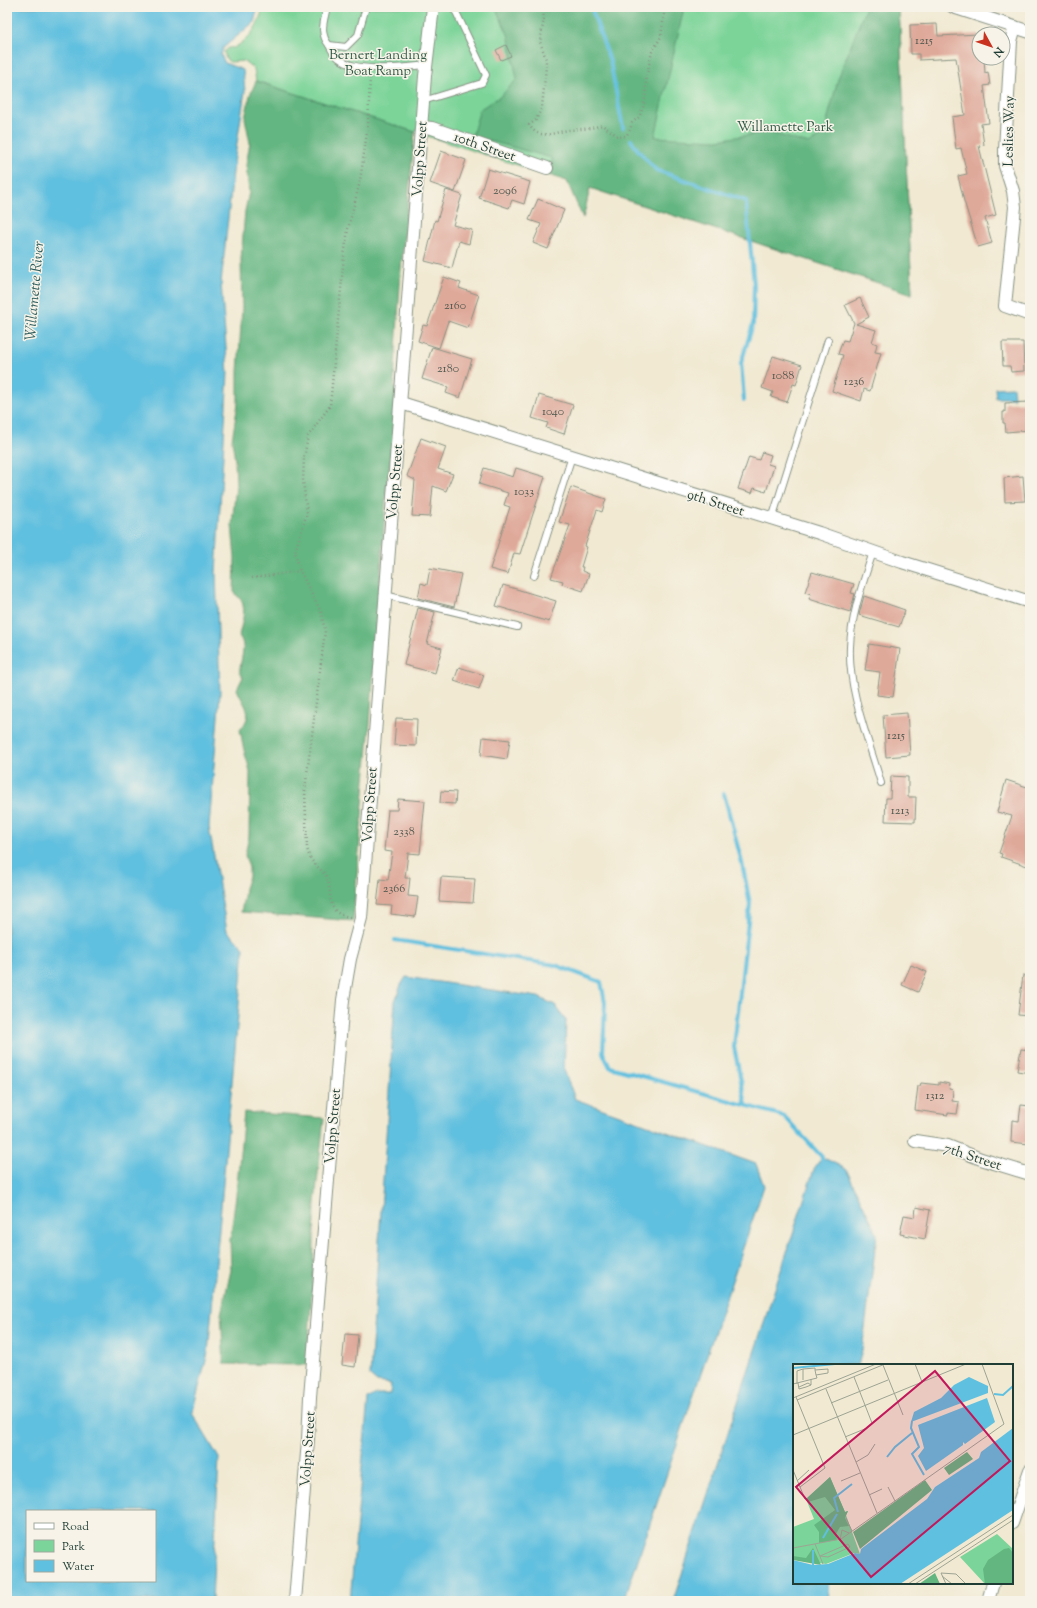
<svg xmlns="http://www.w3.org/2000/svg" width="1037" height="1608" font-family="'Sorts Mill Goudy',serif">
<rect width="100%" height="100%" fill="#f7f3e8"/>
<filter id="ink" filterUnits="userSpaceOnUse"><feTurbulence type="fractalNoise" baseFrequency=".025" numOctaves="2"/><feDisplacementMap in="SourceGraphic" scale="8" xChannelSelector="R" yChannelSelector="G"/><feConvolveMatrix kernelMatrix="1 2 1 2 8 2 1 2 1" color-interpolation-filters="sRGB"/></filter>
<filter id="wash" filterUnits="userSpaceOnUse"><feTurbulence type="fractalNoise" baseFrequency=".012" numOctaves="4" result="noise"/><feDisplacementMap in="SourceGraphic" scale="16" xChannelSelector="R" yChannelSelector="G"/><feGaussianBlur stdDeviation="0.9" result="paint"/><feColorMatrix in="noise" values="0 0 0 0 0 0 0 0 0 0 0 0 0 0 0 0 0 1.4 0 .05"/><feComposite in="paint" operator="in"/></filter>
<g filter="url(#wash)">
<rect width="100%" height="100%" fill="#f1e9d2"/>
<path fill="#7bd499" stroke="#4d8866" d="M 263,7 L 899,7 L 912,294 L 590,188 L 583,218 L 567,181 L 256,81 L 254,69 L 244,61 L 230,62 L 226,59 L 224,52 C 227,48 229,47 234,48 C 251,38 259,25 263,7 Z"/>
<g fill="#64b681" stroke="#427a5a">
<path d="M 491,7 L 682,7 L 683,12 L 655,137 L 717,140 L 768,132 L 809,144 L 824,133 L 838,79 L 866,7 L 899,7 L 912,294 L 590,188 L 583,218 L 567,181 L 552,176 L 552,158 L 472,136 L 480,109 L 501,96 L 517,79 L 508,34 L 496,9 Z"/>
<path d="M 256,81 L 415,132 L 401,269 L 394,381 L 398,410 L 387,483 L 370,723 L 353,921 L 241,912 L 244,897 L 245,888 L 249,876 L 249,868 L 245,855 L 249,836 L 250,772 C 249,764 245,757 244,750 C 242,743 242,737 240,730 C 255,712 244,707 237,689 L 243,677 C 241,674 239,671 240,668 C 241,658 247,645 239,636 C 241,625 247,610 241,600 C 239,597 236,595 234,592 L 235,559 L 232,525 L 236,485 L 235,461 L 232,440 L 238,403 L 238,372 L 242,308 L 241,259 L 245,211 L 249,192 L 246,165 L 250,143 L 245,118 L 250,95 Z"/>
<path d="M 244,1112 L 324,1118 L 315,1202 L 313,1277 L 307,1365 L 224,1364 L 221,1314 L 231,1270 L 230,1240 L 236,1195 Z"/>
</g>
<g fill="#60c0df" stroke="#407e8a" fill-rule="evenodd">
<path d="M 7,7 L 258,7 L 254,22 L 223,48 L 221,55 L 225,63 L 243,70 L 245,91 L 234,163 L 221,283 L 228,373 L 216,573 L 220,693 L 209,827 L 227,931 L 244,948 L 208,1353 L 192,1413 L 219,1458 L 212,1601 L 7,1601 ZM 27,1511 L 155,1511 L 155,1581 L 27,1581 Z"/>
<path d="M 1013,387 L 1014,398 L 996,398 L 995,388 Z"/>
<path d="M 406,977 L 538,997 L 555,1005 L 566,1020 L 564,1070 L 575,1099 L 756,1164 L 764,1186 L 624,1601 L 350,1601 L 368,1399 L 376,1394 L 390,1394 L 391,1384 L 377,1382 L 370,1376 L 395,1001 L 401,985 Z"/>
<path d="M 822,1157 L 846,1169 L 877,1234 L 862,1351 L 858,1365 L 794,1365 L 794,1583 L 828,1583 L 829,1601 L 673,1601 L 814,1169 Z"/>
</g>
<g fill="none" stroke-linecap="round" stroke-linejoin="round">
<g stroke="#60c0df" stroke-width="4">
<path d="M 591,7 L 610,61 L 623,128"/>
<path d="M 631,140 L 638,150 L 656,170 L 746,201 L 754,285 L 753,324 L 741,363 L 744,400"/>
<path d="M 724,794 L 742,863 L 750,904 L 734,1047 L 746,1105"/>
<path d="M 395,940 L 555,965 L 601,982 L 605,1003 L 603,1053 L 610,1067 L 784,1116 L 822,1157 L 822,1162"/>
</g>
</g>
<g id="blocks">
<g fill="#dfa99a">
<path d="M 937,24 L 938,36 L 979,34 L 979,58 L 984,58 L 985,73 L 988,72 L 990,85 L 984,86 L 989,123 L 981,124 L 984,145 L 979,146 L 996,215 L 985,218 L 992,243 L 978,247 L 964,201 L 958,176 L 967,174 L 961,148 L 956,149 L 952,117 L 965,115 L 956,58 L 919,60 L 919,54 L 911,54 L 910,25 Z"/>
<path d="M 506,45 L 511,56 L 501,60 L 496,50 Z"/>
<path d="M 441,151 L 466,160 L 455,192 L 430,183 Z"/>
<path d="M 488,169 L 530,182 L 524,204 L 512,200 L 509,208 L 479,198 Z"/>
<path d="M 446,190 L 462,195 L 453,225 L 472,230 L 469,244 L 459,241 L 452,268 L 425,261 L 435,220 L 437,221 Z"/>
<path d="M 538,199 L 564,210 L 548,249 L 533,243 L 541,224 L 529,220 Z"/>
<path d="M 444,277 L 461,283 L 459,288 L 479,295 L 468,328 L 448,321 L 439,348 L 418,341 L 423,325 L 427,326 Z"/>
<path d="M 860,298 L 869,317 L 856,324 L 876,330 L 872,342 L 877,344 L 875,352 L 881,353 L 870,391 L 864,389 L 861,401 L 832,391 L 843,355 L 838,354 L 843,340 L 848,341 L 854,323 L 845,305 Z"/>
<path d="M 1002,342 L 1023,342 L 1024,371 L 1011,372 L 1010,366 L 1003,366 Z"/>
<path d="M 432,347 L 472,359 L 460,398 L 446,393 L 448,387 L 422,379 Z"/>
<path d="M 773,356 L 802,365 L 796,385 L 793,384 L 787,402 L 771,397 L 773,392 L 762,388 Z"/>
<path d="M 539,395 L 573,405 L 564,434 L 546,428 L 548,423 L 532,418 Z"/>
<path d="M 1029,402 L 1030,430 L 1006,432 L 1005,423 L 1003,423 L 1003,412 L 1005,412 L 1005,403 Z"/>
<path d="M 421,438 L 446,447 L 438,469 L 453,474 L 446,491 L 433,486 L 430,517 L 412,516 L 415,480 L 407,476 Z"/>
<path d="M 762,452 L 771,455 L 768,464 L 774,466 L 766,492 L 754,488 L 752,493 L 738,489 L 749,457 L 759,460 Z"/>
<path d="M 484,468 L 513,477 L 516,468 L 545,477 L 520,554 L 514,553 L 508,574 L 490,569 L 510,507 L 504,505 L 508,493 L 479,484 Z"/>
<path d="M 1023,476 L 1025,501 L 1005,502 L 1004,478 Z"/>
<path d="M 571,487 L 606,499 L 602,512 L 597,510 L 585,546 L 587,547 L 581,567 L 583,567 L 582,571 L 589,574 L 583,591 L 562,584 L 563,581 L 551,578 L 570,525 L 559,522 Z"/>
<path d="M 430,568 L 461,574 L 454,607 L 418,598 L 421,583 L 427,585 Z"/>
<path d="M 812,572 L 854,584 L 851,593 L 855,594 L 850,612 L 809,599 L 811,594 L 805,592 Z"/>
<path d="M 503,585 L 556,601 L 549,622 L 496,606 Z"/>
<path d="M 864,596 L 905,610 L 899,627 L 859,615 Z"/>
<path d="M 418,608 L 435,612 L 427,644 L 442,648 L 435,673 L 404,665 Z"/>
<path d="M 869,644 L 900,649 L 893,697 L 877,695 L 880,672 L 865,670 Z"/>
<path d="M 459,667 L 484,675 L 479,689 L 454,681 Z"/>
<path d="M 907,713 L 910,755 L 886,757 L 883,715 Z"/>
<path d="M 396,718 L 417,719 L 416,746 L 394,745 Z"/>
<path d="M 483,737 L 510,740 L 507,759 L 481,755 Z"/>
<path d="M 891,776 L 908,777 L 908,797 L 916,797 L 915,822 L 885,821 L 886,798 L 890,798 Z"/>
<path d="M 1006,780 L 1030,788 L 1030,867 L 1001,857 L 1002,854 L 999,853 L 1012,816 L 997,812 Z"/>
<path d="M 441,791 L 456,792 L 455,804 L 440,803 Z"/>
<path d="M 398,799 L 425,801 L 420,854 L 408,853 L 405,878 L 410,878 L 408,896 L 418,897 L 415,917 L 391,914 L 392,906 L 377,905 L 380,879 L 388,880 L 392,852 L 384,851 L 388,810 L 397,810 Z"/>
<path d="M 441,877 L 475,879 L 473,903 L 439,901 Z"/>
<path d="M 911,965 L 927,972 L 918,992 L 902,985 Z"/>
<path d="M 1023,975 L 1030,976 L 1030,1016 L 1018,1015 Z"/>
<path d="M 1021,1049 L 1030,1050 L 1030,1073 L 1017,1071 Z"/>
<path d="M 939,1082 L 950,1084 L 949,1089 L 953,1090 L 952,1101 L 959,1102 L 957,1114 L 948,1113 L 948,1115 L 915,1110 L 918,1086 L 920,1086 L 921,1083 L 939,1085 Z"/>
<path d="M 1021,1105 L 1030,1106 L 1029,1144 L 1011,1142 L 1012,1120 L 1019,1121 Z"/>
<path d="M 916,1207 L 930,1210 L 925,1239 L 900,1234 L 904,1215 L 915,1217 Z"/>
<path d="M 345,1334 L 358,1335 L 355,1367 L 342,1365 Z"/>
</g>
</g>
</g>
<g filter="url(#ink)">
<use href="#blocks" fill-opacity="0" stroke="#889383" stroke-width="1"/>
<g fill="none" stroke-linecap="round" stroke-linejoin="round">
<defs>
<g id="lane">
<path d="M 327,7 C 324,21 319,33 329,45 L 346,47 L 358,35 L 366,7"/>
<path d="M 329,45 C 332,52 336,57 343,61 C 361,73 406,67 427,65"/>
<path d="M 423,101 L 482,83 L 486,75 L 456,12 L 450,7"/>
<path d="M 772,519 L 828,340"/>
<path d="M 873,552 C 863,583 851,615 850,647 C 848,691 869,741 881,783"/>
<path d="M 534,576 L 572,456"/>
<path d="M 385,595 L 517,627"/>
</g>
<g id="street">
<path d="M 953,7 L 1030,32"/>
<path d="M 1015,27 L 1011,41 L 1005,150 L 1005,166 L 1013,191 L 1015,207 L 1005,306 L 1030,315"/>
<path d="M 422,127 L 432,128 L 547,168"/>
<path d="M 401,403 L 819,533 L 902,562 L 1030,602"/>
<path d="M 915,1141 L 948,1146 L 981,1159 L 1030,1174"/>
<path d="M 1012,1523 L 1030,1470"/>
<path d="M 295,1601 L 308,1440 L 310,1397 L 343,1000 L 350,959 L 361,918 L 425,76 L 433,7"/>
<path d="M 988,1601 L 993,1583"/>
</g>
</defs>
<use href="#lane" stroke="#889383" stroke-width="8"/>
<use href="#street" stroke="#889383" stroke-width="14"/>
<g stroke="#889383" stroke-width="2.5" stroke-dasharray="1 3" stroke-linecap="butt">
<path d="M 542,7 L 544,18 L 540,42 L 546,59 L 546,67 L 542,107 L 536,120 L 529,125 C 532,129 535,133 541,134 C 550,136 560,131 569,130 C 580,129 591,129 602,125 L 619,137 L 626,136 L 630,130 L 632,123 L 639,117 L 643,107 L 646,93 L 646,78 L 652,52 L 661,37 L 665,7"/>
<path d="M 252,578 L 300,571"/>
<path d="M 350,917 C 344,916 337,914 334,909 C 329,901 331,890 328,881 C 324,867 311,868 307,848 L 305,790 L 325,631 L 321,612 L 300,571 L 295,552 L 307,513 L 303,481 L 304,458 L 308,436 L 330,406 L 344,256 L 348,229 L 360,181 L 368,125 L 370,77"/>
</g>
<use href="#lane" stroke="#fff" stroke-width="6"/>
<use href="#street" stroke="#fff" stroke-width="12"/>
</g>
</g>
<g text-anchor="middle" stroke-width="3" stroke-linejoin="round" paint-order="stroke">
<g font-size="12" fill="#4f584e">
<text x="924" y="44">1215</text>
<text x="505" y="194">2096</text>
<text x="455" y="309">2160</text>
<text x="448" y="372">2180</text>
<text x="783" y="379">1088</text>
<text x="854" y="385">1236</text>
<text x="553" y="415">1040</text>
<text x="524" y="495">1033</text>
<text x="896" y="739">1215</text>
<text x="900" y="814">1213</text>
<text x="404" y="835">2338</text>
<text x="394" y="892">2366</text>
<text x="935" y="1099">1312</text>
</g>
<g font-size="14" fill="#315b48" stroke="#f7f3e8">
<text x="378" y="59">Bernert Landing<tspan x="378" dy="16">Boat Ramp</tspan></text>
<text x="785" y="131">Willamette Park</text>
</g>
<g font-size="14" fill="#1f3d34" stroke="#f7f3e8">
<text transform="translate(1008 131) rotate(-89)" y="5">Leslies Way</text>
<text transform="translate(485 146) rotate(19)" y="5">10th Street</text>
<text transform="translate(419 159) rotate(-86)" y="5">Volpp Street</text>
<text transform="translate(394 482) rotate(-85)" y="5">Volpp Street</text>
<text transform="translate(716 502) rotate(18)" y="5">9th Street</text>
<text transform="translate(369 805) rotate(-86)" y="5">Volpp Street</text>
<text transform="translate(332 1126) rotate(-85)" y="5">Volpp Street</text>
<text transform="translate(973 1156) rotate(18)" y="5">7th Street</text>
<text transform="translate(307 1449) rotate(-86)" y="5">Volpp Street</text>
</g>
<g font-size="15" font-style="italic" fill="#2f5e5f" stroke="#f7f3e8">
<text transform="translate(34 291) rotate(-85)" y="5">Willamette River</text>
</g>
</g>
<g transform="translate(793 1364)">
<rect width="220" height="220" fill="#f1e9d2"/>
<path d="M 37,113 L 52,148 L 55,147 L 53,151 L 67,190 L 61,189 L 33,200 L 0,195 L 0,163 L 21,155 L 13,135 ZM 204,170 L 220,185 L 220,220 L 192,220 L 167,193 Z" fill="#7bd499"/>
<path d="M 174,88 L 180,95 L 156,111 L 151,104 ZM 37,113 L 52,148 L 55,147 L 52,154 L 56,162 L 47,163 L 43,170 L 44,176 L 26,179 L 26,168 L 21,161 L 42,146 L 32,133 L 15,138 L 13,135 ZM 132,116 L 139,126 L 67,185 L 60,168 ZM 20,184 L 28,201 L 0,196 L 0,192 L 13,194 ZM 216,184 L 220,189 L 220,220 L 192,220 L 190,205 L 195,196 L 211,185 ZM 142,209 L 147,220 L 126,220 Z" fill="#64b681"/>
<path d="M 176,13 L 195,22 L 195,29 L 118,58 L 121,48 L 148,34 L 161,21 ZM 194,34 L 202,58 L 172,80 L 170,78 L 170,81 L 133,107 L 125,92 L 131,84 L 125,61 ZM 220,64 L 220,146 L 107,220 L 0,220 L 0,196 L 20,201 L 35,200 L 62,189 L 67,190 L 68,185 L 134,135 L 142,123 L 186,94 L 188,88 Z" fill="#60c0df"/>
<path fill="none" stroke="#60c0df" stroke-width="2" d="M 0,4 L 42,0M 201,30 L 210,31 L 220,22M 119,57 L 118,64 L 126,83 L 119,90 L 131,111M 94,93 L 102,83 L 119,69M 45,148 L 41,134 L 59,120M 30,174 L 44,150M 20,186 L 20,201"/>
<path fill="none" stroke="#9da493" stroke-width="1" d="M 122,0 L 129,18M 90,1 L 110,51M 61,13 L 79,59M 10,16 L 10,5 L 22,4 L 22,6M 5,19 L 6,25 L 13,23 L 18,21 L 18,15M 0,20 L 24,14 L 23,11 L 22,6 L 35,5 L 35,9 L 23,11M 4,20 L 4,7 L 10,5M 6,23 L 15,19 L 18,21M 33,25 L 84,149M 3,33 L 32,104 L 7,123M 0,34 L 83,0M 4,36 L 92,0M 38,39 L 95,16M 0,71 L 173,0M 52,73 L 74,64M 63,98 L 75,91 L 82,80M 0,106 L 12,135M 4,117 L 16,106M 48,117 L 67,109M 95,123 L 102,137M 76,131 L 89,125M 53,154 L 59,167M 47,176 L 49,166 L 56,169M 22,180 L 30,200M 55,180 L 57,183 L 35,193 L 27,192 ZM 0,184 L 48,175 L 211,60 L 189,0M 149,212 L 159,220M 115,220 L 220,151M 122,220 L 220,156M 153,220 L 148,209 L 163,210 L 173,220"/>
<path fill="#c2185b" fill-opacity="0.15" stroke="#c2185b" stroke-width="2" d="M 142,7 L 217,97 L 78,213 L 3,123 Z"/>
<rect width="220" height="220" fill="none" stroke="#1f3d34" stroke-width="2"/>
</g>
<rect width="1037" height="1608" fill="none" stroke="#f7f3e8" stroke-width="24"/>
<rect x="26" y="1510" width="130" height="72" fill="#f7f3e8" stroke="#a1aaa0"/>
<rect x="34" y="1523" width="20" height="6" fill="#ffffff" stroke="#a1aaa0"/>
<text x="62" y="1530" font-size="12" fill="#1f3d34">Road</text>
<rect x="34" y="1540" width="20" height="12" fill="#7bd499" stroke="#a1aaa0"/>
<text x="62" y="1550" font-size="12" fill="#1f3d34">Park</text>
<rect x="34" y="1560" width="20" height="12" fill="#60c0df" stroke="#a1aaa0"/>
<text x="62" y="1570" font-size="12" fill="#1f3d34">Water</text>
<g transform="translate(991 46) rotate(130)"><circle r="19" fill="#f7f3e8" stroke="#a1aaa0"/>
<path d="M0-3L7 15L0 10L-7 15Z" fill="#c8321e"/>
<text y="-6" font-size="11" font-weight="bold" text-anchor="middle" fill="#1f3d34">N</text>
</g>
</svg>
